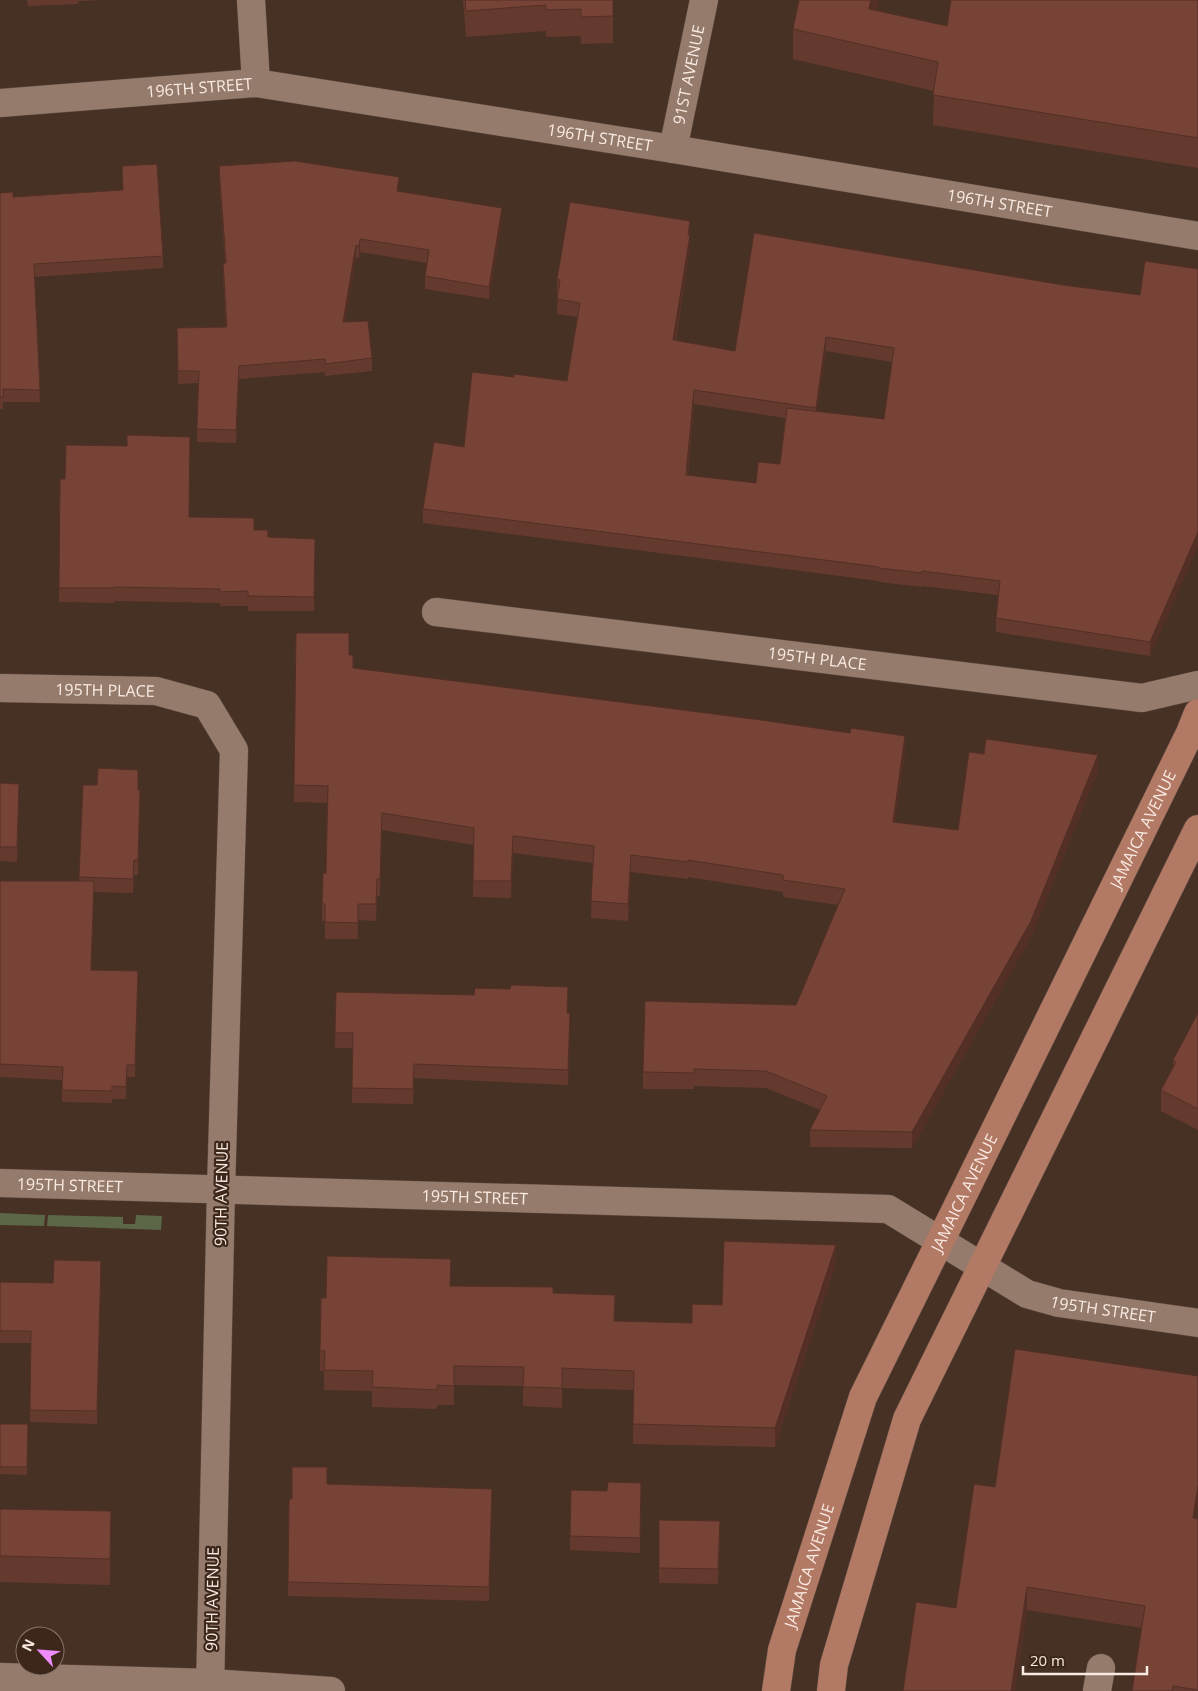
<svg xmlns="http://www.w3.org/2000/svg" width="1198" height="1691" font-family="'Open Sans',sans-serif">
<rect width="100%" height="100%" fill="#473124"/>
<g fill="#5b6746">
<path d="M 0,1213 L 45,1215 L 44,1226 L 0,1225 Z"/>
<path d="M 48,1215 L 123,1217 L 123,1224 L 135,1224 L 136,1215 L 162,1216 L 161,1230 L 47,1226 Z"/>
</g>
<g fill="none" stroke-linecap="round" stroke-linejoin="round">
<defs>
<g id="minor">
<path d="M 251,0 L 256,83"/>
<path id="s1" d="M 0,103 L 256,83 L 673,149 L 1198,236"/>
<path id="s2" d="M 673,149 L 704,0"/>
<path id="s3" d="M 436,612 L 1142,698 L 1198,685"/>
<path id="s4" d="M 0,688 L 156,691 L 207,705 L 234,750 L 221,1189 L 210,1691"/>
<path id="s5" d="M 0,1183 L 888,1209 L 1027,1294 L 1059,1303 L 1198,1323"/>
<path d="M 0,1677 L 211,1683 L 331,1691"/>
<path d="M 1097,1691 L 1101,1668"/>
</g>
<g id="major">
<path id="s6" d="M 776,1691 L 782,1650 L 863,1397 L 962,1197 L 1190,733 L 1198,713"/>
<path d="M 831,1691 L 834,1665 L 907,1419 L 1198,829"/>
</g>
</defs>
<use href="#minor" stroke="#624f44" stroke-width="29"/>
<use href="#major" stroke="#624f44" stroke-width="29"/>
<use href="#minor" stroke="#957b6c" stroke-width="28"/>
<use href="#major" stroke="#b27965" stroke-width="28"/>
</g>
<g fill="#653a2e" fill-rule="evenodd">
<path d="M 27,0 L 106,0 L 78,1 L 78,4 L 28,6 Z"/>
<path d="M 463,0 L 613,0 L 613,43 L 581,44 L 581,36 L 546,37 L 546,31 L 466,37 Z"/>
<path d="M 1198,0 L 1198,168 L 933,125 L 934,91 L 793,59 L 793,29 L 876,11 L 947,26 Z"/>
<path d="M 122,166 L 163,256 L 163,268 L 34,277 L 40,402 L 3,402 L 3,409 L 0,409 L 0,193 L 13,197 L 123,190 Z"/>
<path d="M 219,166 L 399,190 L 399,192 L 502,221 L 489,299 L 425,289 L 425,276 L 427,263 L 360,252 L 359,258 L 356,258 L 345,322 L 372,358 L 372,371 L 325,376 L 325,372 L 239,379 L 236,443 L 197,442 L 198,383 L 178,384 L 177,328 L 226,327 L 223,276 L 223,263 L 225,263 L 219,179 Z"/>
<path d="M 690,221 L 690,249 L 676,340 L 735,351 L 1063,285 L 1140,295 L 1198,269 L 1198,546 L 1150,656 L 996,632 L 996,618 L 998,595 L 922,586 L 922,587 L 879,582 L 879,581 L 423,523 L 423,509 L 464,447 L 514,377 L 567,381 L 577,317 L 557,314 L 558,294 L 557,293 L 557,279 ZM 826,351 L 892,362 L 884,419 L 817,411 ZM 694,404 L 785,418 L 780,464 L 756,483 L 688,475 Z"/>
<path d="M 60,479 L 189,517 L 254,530 L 268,537 L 315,539 L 314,611 L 248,611 L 248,606 L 220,606 L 220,603 L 114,601 L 114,603 L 59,602 Z"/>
<path d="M 296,633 L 353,668 L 905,752 L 895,823 L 958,830 L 1098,771 L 1031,937 L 912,1148 L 810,1147 L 810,1130 L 820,1110 L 766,1088 L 694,1086 L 694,1089 L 643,1089 L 643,1072 L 796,1005 L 838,905 L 783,897 L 783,892 L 688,877 L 688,879 L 631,872 L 628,921 L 591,918 L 593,863 L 513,853 L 511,898 L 473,897 L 474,845 L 382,830 L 380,896 L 377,896 L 376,921 L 358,920 L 358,939 L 325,939 L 325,921 L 322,921 L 322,904 L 326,873 L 327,803 L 294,802 Z"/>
<path d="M 0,783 L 19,798 L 17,862 L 0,861 Z"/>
<path d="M 83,785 L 138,790 L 140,804 L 138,875 L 134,875 L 133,893 L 94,892 L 91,970 L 138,971 L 135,1077 L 127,1077 L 126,1099 L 112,1099 L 112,1103 L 62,1102 L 62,1080 L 0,1077 L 0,881 L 79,881 Z"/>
<path d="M 336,992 L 568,1002 L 567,1013 L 570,1028 L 568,1085 L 414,1078 L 413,1104 L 352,1103 L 352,1048 L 335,1048 Z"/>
<path d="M 1198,1013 L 1198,1130 L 1161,1111 L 1161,1090 L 1173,1067 L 1173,1060 Z"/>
<path d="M 836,1264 L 775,1447 L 633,1444 L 634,1390 L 562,1388 L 562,1408 L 523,1406 L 523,1386 L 454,1385 L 454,1405 L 437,1405 L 437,1409 L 372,1407 L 372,1391 L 324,1390 L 324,1371 L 320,1371 L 320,1351 L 451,1286 L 553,1293 L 615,1321 L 692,1323 L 722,1305 Z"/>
<path d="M 101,1273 L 97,1424 L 30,1422 L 31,1343 L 0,1343 L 0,1282 L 53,1283 Z"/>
<path d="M 0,1424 L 28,1424 L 27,1475 L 0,1474 Z"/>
<path d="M 641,1483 L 640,1553 L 570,1550 L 570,1536 L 607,1491 Z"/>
<path d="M 327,1484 L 492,1503 L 489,1601 L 288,1596 L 289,1499 Z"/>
<path d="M 0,1509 L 111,1537 L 110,1585 L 0,1582 Z"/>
<path d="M 1196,1519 L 1198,1519 L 1198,1691 L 1132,1691 L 1142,1628 L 1027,1610 L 1015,1691 L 903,1691 L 956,1608 Z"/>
<path d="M 659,1520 L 720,1536 L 718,1584 L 659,1583 Z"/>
</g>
<g fill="#532f26">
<path d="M 871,0 L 879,0 L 869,39 L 869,9 Z"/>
<path d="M 399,177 L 399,190 L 397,204 L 397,191 Z"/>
<path d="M 502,208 L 502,221 L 489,299 L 489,287 Z"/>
<path d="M 690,221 L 690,249 L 673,354 L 673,340 Z"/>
<path d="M 360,239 L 360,252 L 359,258 L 359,246 Z"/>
<path d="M 356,245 L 356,258 L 343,335 L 343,322 Z"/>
<path d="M 826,337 L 826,351 L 816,422 L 816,408 Z"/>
<path d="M 694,390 L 694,404 L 686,489 L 686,475 Z"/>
<path d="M 1198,532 L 1198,546 L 1150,656 L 1150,642 Z"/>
<path d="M 905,736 L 905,752 L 893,839 L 893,822 Z"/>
<path d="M 1098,755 L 1098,771 L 1031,937 L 912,1148 L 912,1132 Z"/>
<path d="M 140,790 L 140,804 L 138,875 L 138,860 Z"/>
<path d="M 382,813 L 382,830 L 380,896 L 380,879 Z"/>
<path d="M 513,836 L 513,853 L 511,898 L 511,881 Z"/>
<path d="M 631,855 L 631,872 L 628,921 L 628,904 Z"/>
<path d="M 570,1013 L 570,1028 L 568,1085 L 568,1070 Z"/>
<path d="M 836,1245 L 836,1264 L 775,1447 L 775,1428 Z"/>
<path d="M 1198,1486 L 1198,1508 L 1193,1540 L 1193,1518 Z"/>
<path d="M 492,1489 L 492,1503 L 489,1601 L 489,1587 Z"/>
<path d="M 111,1511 L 111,1537 L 110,1585 L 110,1559 Z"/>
<path d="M 1027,1587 L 1027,1610 L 1015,1691 L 1011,1691 Z"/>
</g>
<g fill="#764336" stroke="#532f26" fill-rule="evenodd">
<path d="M 465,0 L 613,0 L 613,16 L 581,17 L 581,9 L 546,10 L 546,5 L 466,11 Z"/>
<path d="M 799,0 L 871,0 L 869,9 L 947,26 L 951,0 L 1198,0 L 1198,138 L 933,95 L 938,62 L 793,29 Z"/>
<path d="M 295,161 L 399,177 L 397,191 L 502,208 L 489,287 L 425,276 L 429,250 L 360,239 L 359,246 L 356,245 L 343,322 L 368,321 L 372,358 L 325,364 L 325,359 L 239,366 L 236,430 L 197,429 L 199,371 L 178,371 L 177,328 L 227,327 L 223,263 L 226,263 L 219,166 Z"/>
<path d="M 157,164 L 163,256 L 34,264 L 40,390 L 3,389 L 3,397 L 0,397 L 0,193 L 13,192 L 13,197 L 123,190 L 122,166 Z"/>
<path d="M 570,202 L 690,221 L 688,235 L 690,235 L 673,340 L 735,351 L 754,233 L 1063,285 L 1140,295 L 1145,261 L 1198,269 L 1198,532 L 1150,642 L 996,618 L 1000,581 L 922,571 L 922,573 L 879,568 L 879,567 L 423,509 L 434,442 L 464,447 L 472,372 L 514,377 L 514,374 L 567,381 L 580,303 L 557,299 L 560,280 L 557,279 ZM 826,337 L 894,348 L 884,419 L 787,408 L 780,464 L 758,462 L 756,483 L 686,475 L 694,390 L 816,408 Z"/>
<path d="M 127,435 L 190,437 L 189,517 L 254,518 L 254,530 L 268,530 L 268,537 L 315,539 L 314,597 L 248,596 L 248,591 L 220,592 L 220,589 L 114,587 L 114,588 L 59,588 L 60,479 L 65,479 L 66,445 L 127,446 Z"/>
<path d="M 296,633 L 349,633 L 349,655 L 353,655 L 353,668 L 761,720 L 850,733 L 851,728 L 905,736 L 893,822 L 958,830 L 969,752 L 984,754 L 986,739 L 1098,755 L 1031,921 L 912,1132 L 810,1130 L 827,1096 L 766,1071 L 694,1069 L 694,1073 L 643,1072 L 645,1001 L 796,1005 L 845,889 L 783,880 L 783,875 L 688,860 L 688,862 L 631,855 L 628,904 L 591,901 L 594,846 L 513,836 L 511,881 L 473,881 L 474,828 L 382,813 L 380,879 L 377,879 L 376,904 L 358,904 L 358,923 L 325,922 L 325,904 L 322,904 L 323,873 L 326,873 L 328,786 L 294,785 Z"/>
<path d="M 98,768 L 138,770 L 138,790 L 140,790 L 138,860 L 134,860 L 133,879 L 79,877 L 83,785 L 97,785 Z"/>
<path d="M 0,783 L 19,784 L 17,847 L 0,847 Z"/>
<path d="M 0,881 L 94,881 L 91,970 L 138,971 L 135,1065 L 127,1065 L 126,1087 L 112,1086 L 112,1091 L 62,1090 L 63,1067 L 0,1064 Z"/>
<path d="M 511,985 L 568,987 L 567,1013 L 570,1013 L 568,1070 L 414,1064 L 413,1089 L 352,1088 L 353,1033 L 335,1033 L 336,992 L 474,995 L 475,988 L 510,989 Z"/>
<path d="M 1198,1013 L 1198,1109 L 1161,1090 L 1176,1062 L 1173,1060 Z"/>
<path d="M 724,1241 L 836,1245 L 775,1428 L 633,1424 L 634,1371 L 562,1368 L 562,1388 L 523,1387 L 524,1367 L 454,1366 L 454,1386 L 437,1385 L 437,1390 L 372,1387 L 373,1371 L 324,1370 L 325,1351 L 320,1351 L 321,1298 L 326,1298 L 327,1256 L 451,1259 L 450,1286 L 553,1287 L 553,1293 L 615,1295 L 614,1321 L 692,1323 L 692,1304 L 722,1305 Z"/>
<path d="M 54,1260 L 101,1261 L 97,1411 L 30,1410 L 31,1331 L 0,1331 L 0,1282 L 53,1283 Z"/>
<path d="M 1015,1349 L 1198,1376 L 1198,1486 L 1193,1518 L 1198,1519 L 1198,1690 L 1173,1686 L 1172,1691 L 1132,1691 L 1145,1606 L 1027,1587 L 1011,1691 L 903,1691 L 916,1602 L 956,1608 L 974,1484 L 995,1487 Z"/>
<path d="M 0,1424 L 28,1424 L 27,1467 L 0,1467 Z"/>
<path d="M 292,1467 L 327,1467 L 327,1484 L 492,1489 L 489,1587 L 288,1582 L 289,1499 L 292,1499 Z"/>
<path d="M 608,1482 L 641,1483 L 640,1538 L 570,1536 L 571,1490 L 607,1491 Z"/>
<path d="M 0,1509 L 111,1511 L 110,1559 L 0,1556 Z"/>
<path d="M 659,1520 L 720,1521 L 718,1569 L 659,1568 Z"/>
</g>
<g text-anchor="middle" stroke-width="4.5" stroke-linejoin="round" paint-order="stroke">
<g font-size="16" fill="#f9eae2" stroke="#3c271a">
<text dy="6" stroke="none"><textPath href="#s2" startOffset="76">91ST AVENUE</textPath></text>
<text dy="6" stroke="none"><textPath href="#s1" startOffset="200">196TH STREET</textPath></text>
<text dy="6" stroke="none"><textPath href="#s1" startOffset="605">196TH STREET</textPath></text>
<text dy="6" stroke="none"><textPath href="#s1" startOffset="1010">196TH STREET</textPath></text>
<text dy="6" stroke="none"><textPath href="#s3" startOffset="384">195TH PLACE</textPath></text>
<text dy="6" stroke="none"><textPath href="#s4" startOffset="105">195TH PLACE</textPath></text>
<text dy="6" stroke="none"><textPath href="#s6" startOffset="940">JAMAICA AVENUE</textPath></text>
<text dy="6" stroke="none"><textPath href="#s5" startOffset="70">195TH STREET</textPath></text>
<text dy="6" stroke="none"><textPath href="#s6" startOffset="535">JAMAICA AVENUE</textPath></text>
<text transform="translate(221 1194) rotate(-89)" y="6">90TH AVENUE</text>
<text dy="6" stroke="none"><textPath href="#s5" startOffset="475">195TH STREET</textPath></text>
<text dy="6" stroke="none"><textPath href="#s5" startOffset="1129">195TH STREET</textPath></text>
<text dy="6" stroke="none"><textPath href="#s6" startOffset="130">JAMAICA AVENUE</textPath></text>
<text transform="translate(212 1599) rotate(-89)" y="6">90TH AVENUE</text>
</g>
</g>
<g transform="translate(40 1651) rotate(296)"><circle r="24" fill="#3c271a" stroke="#88756a"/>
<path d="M0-4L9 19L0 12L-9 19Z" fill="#ee8bf8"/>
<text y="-8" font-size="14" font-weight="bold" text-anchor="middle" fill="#f9eae2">N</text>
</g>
<path d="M1023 1666v8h124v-8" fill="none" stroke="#f9eae2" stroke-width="2.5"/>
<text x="1030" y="1666" font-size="15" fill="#f9eae2" stroke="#3c271a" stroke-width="4" paint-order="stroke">20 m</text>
</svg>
